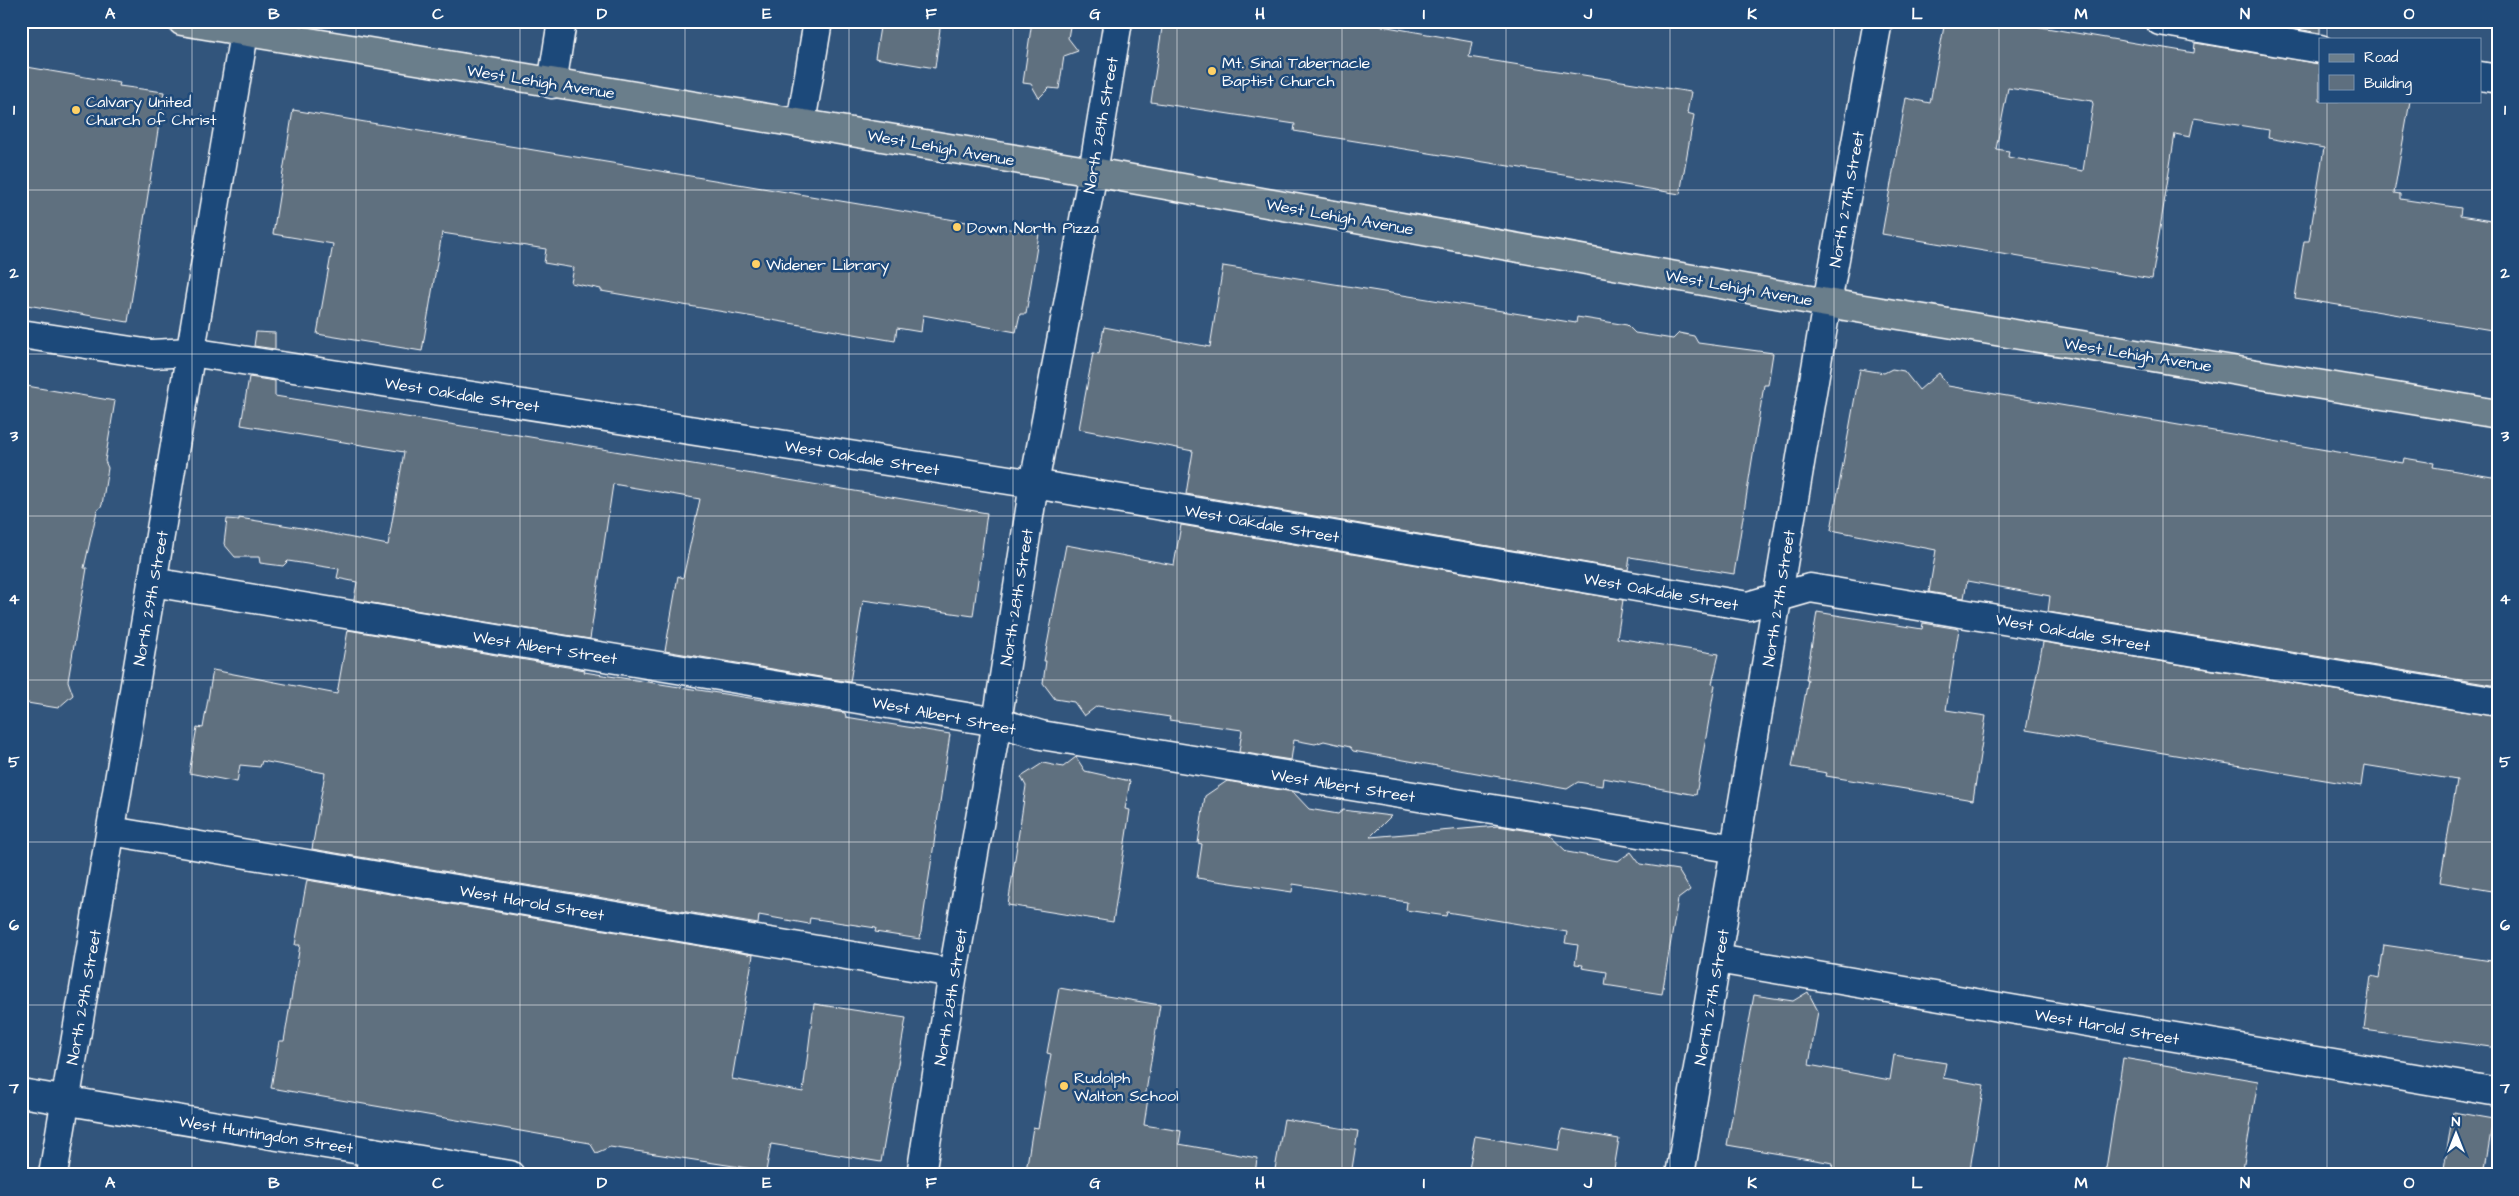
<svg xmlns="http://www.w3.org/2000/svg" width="2519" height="1196" font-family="'Architects Daughter',sans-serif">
<rect width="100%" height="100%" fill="#32557c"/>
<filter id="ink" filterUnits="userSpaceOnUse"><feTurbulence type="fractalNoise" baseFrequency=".02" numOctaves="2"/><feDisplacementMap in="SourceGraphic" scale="10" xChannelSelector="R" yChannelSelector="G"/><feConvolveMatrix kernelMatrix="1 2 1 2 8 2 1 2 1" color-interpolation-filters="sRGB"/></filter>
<g filter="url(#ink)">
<g fill="#5e6f7f" stroke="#fff" fill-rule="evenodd">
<path d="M 881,21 L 941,21 L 935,68 L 875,58 Z"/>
<path d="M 1032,21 L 1071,21 L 1068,38 L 1078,51 L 1064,56 L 1059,89 L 1049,88 L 1039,98 L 1031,84 L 1023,83 Z"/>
<path d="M 1163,21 L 1354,21 L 1472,42 L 1469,57 L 1691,92 L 1687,113 L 1694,115 L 1680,194 L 1294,131 L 1295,124 L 1151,102 Z"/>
<path d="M 1945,21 L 2005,21 L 2194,53 L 2195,43 L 2320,64 L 2320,101 L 2410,101 L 2394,193 L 2400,194 L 2400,199 L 2461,208 L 2460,216 L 2498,222 L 2498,331 L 2295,298 L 2304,241 L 2309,241 L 2324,148 L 2268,138 L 2269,130 L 2194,118 L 2190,137 L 2175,134 L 2152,279 L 1882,234 L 1906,98 L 1930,103 ZM 2008,88 L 2092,101 L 2093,104 L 2083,171 L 2008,157 L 2009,151 L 1996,149 Z"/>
<path d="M 2252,21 L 2320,21 L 2320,33 Z"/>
<path d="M 21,66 L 120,83 L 119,86 L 164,92 L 128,322 L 21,304 Z"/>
<path d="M 293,110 L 1039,234 L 1026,314 L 1020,314 L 1016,332 L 923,315 L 921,332 L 897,328 L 895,341 L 601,291 L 601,289 L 571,283 L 574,268 L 544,263 L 546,249 L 442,233 L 422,351 L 317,334 L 333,244 L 273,234 Z"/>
<path d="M 1223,266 L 1576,323 L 1577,317 L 1627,325 L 1635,333 L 1673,339 L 1679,333 L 1694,336 L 1698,343 L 1773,353 L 1768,385 L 1764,385 L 1734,574 L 1630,557 L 1628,570 L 1186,494 L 1193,451 L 1079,429 L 1093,353 L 1099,354 L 1104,327 L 1210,347 Z"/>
<path d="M 256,332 L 275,333 L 275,349 L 254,346 Z"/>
<path d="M 1860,369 L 1884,373 L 1892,369 L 1904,371 L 1919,390 L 1939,373 L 1948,386 L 2403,463 L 2404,458 L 2434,463 L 2433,467 L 2498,478 L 2498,686 L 2048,612 L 2050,596 L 2011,589 L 1967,581 L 1964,598 L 1929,592 L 1936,550 L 1831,530 Z"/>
<path d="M 249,377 L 275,381 L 275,396 L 512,434 L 987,513 L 973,616 L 863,600 L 850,682 L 665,651 L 678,576 L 683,578 L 700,499 L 613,484 L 590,639 L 354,600 L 357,582 L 337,578 L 339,569 L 288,561 L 283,566 L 260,563 L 259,557 L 235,557 L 224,544 L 227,519 L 239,520 L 239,518 L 302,528 L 388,545 L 404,452 L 241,425 Z"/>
<path d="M 21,385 L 115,401 L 105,461 L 108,468 L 102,505 L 97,511 L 84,568 L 87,568 L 68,681 L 73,695 L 58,708 L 21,702 Z"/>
<path d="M 1181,525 L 1623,600 L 1617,638 L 1719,654 L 1712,684 L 1715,685 L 1696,795 L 1603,778 L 1602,786 L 1578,782 L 1567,789 L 1353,751 L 1350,747 L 1324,741 L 1315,744 L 1294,740 L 1291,760 L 1239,752 L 1242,730 L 1169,720 L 1170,717 L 1097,706 L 1084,716 L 1074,702 L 1055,699 L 1043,683 L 1046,661 L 1044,661 L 1066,545 L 1174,565 Z"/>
<path d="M 1817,612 L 1922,629 L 1923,623 L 1959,629 L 1946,710 L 1986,716 L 1973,800 L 1826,776 L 1827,773 L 1792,767 L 1808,680 L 1806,680 Z"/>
<path d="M 348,630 L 585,670 L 584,672 L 845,713 L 846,717 L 950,734 L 920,939 L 875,932 L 876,928 L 810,918 L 809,924 L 759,915 L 758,924 L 312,849 L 325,773 L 262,761 L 260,767 L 240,765 L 237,782 L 189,773 L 197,727 L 203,728 L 213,670 L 337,694 Z"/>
<path d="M 2043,642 L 2498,717 L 2498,892 L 2440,882 L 2457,780 L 2364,765 L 2361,786 L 2026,730 Z"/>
<path d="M 1076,757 L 1085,771 L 1130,781 L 1125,809 L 1130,810 L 1113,922 L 1008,905 L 1026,786 L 1021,777 L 1043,763 L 1063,767 Z"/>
<path d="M 1227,781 L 1293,792 L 1309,809 L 1338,814 L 1343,810 L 1391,816 L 1370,837 L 1498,826 L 1548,834 L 1567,852 L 1618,861 L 1631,852 L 1640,864 L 1678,870 L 1690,890 L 1678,899 L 1662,994 L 1605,985 L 1607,972 L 1582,968 L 1583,965 L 1575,964 L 1578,945 L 1565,943 L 1567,932 L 1447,912 L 1446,916 L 1406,910 L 1407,902 L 1293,884 L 1292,892 L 1197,878 L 1202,844 L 1198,843 L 1205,796 Z"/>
<path d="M 307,880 L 753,955 L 732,1079 L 803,1092 L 814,1004 L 906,1018 L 881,1162 L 771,1144 L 766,1171 L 610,1147 L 596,1153 L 590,1143 L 271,1088 L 279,1041 L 284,1041 L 300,945 L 295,945 Z"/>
<path d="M 2384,945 L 2498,962 L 2498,1048 L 2364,1030 L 2371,976 L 2379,978 Z"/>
<path d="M 1059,988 L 1160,1005 L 1145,1098 L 1148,1098 L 1144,1125 L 1181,1131 L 1179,1144 L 1257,1158 L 1255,1175 L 1031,1175 L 1032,1172 L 1026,1171 L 1033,1127 L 1038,1128 L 1051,1054 L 1047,1053 Z"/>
<path d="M 1808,992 L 1818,1011 L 1809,1065 L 1890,1080 L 1894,1055 L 1946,1063 L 1943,1078 L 1984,1085 L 1969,1175 L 1831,1175 L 1833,1163 L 1727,1145 L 1754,995 L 1793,1001 Z"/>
<path d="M 2123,1058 L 2258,1081 L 2242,1175 L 2105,1175 Z"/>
<path d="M 2453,1112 L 2493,1119 L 2484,1175 L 2443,1175 Z"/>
<path d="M 1284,1119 L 1358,1131 L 1351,1175 L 1274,1175 Z"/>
<path d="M 1562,1129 L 1619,1139 L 1613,1175 L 1468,1175 L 1475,1136 L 1558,1150 Z"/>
</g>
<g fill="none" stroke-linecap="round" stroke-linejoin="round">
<defs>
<g id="minor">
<path d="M 2160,21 L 2320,49"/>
<path d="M 2480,76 L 2498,79"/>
<path d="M 552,84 L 562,21"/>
<path d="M 801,123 L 818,21"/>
<path d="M 21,334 L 151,354 L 191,352 L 1034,484 L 1748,606 L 1810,588 L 2498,702"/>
<path d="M 152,582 L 997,722 L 1041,735 L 1736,849"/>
<path d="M 111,831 L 953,973"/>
<path d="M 1717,959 L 2498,1092"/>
<path d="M 21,1093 L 510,1175"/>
<path d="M 53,1175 L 246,21"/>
<path d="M 370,1175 L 373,1152"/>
<path d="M 921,1175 L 953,973 L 997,722 L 1034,484 L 1093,172 L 1118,21"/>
<path d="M 1680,1175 L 1827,303 L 1878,21"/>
</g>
<path id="major" d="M 182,21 L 1093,172 L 1827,303 L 2498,414"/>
</defs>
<use href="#minor" stroke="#fff" stroke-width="31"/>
<use href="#major" stroke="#fff" stroke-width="31"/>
<use href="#minor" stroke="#1f4a7a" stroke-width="28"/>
<use href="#major" stroke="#6b7e8b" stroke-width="28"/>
</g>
</g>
<path fill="none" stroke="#fff" stroke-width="1" stroke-opacity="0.55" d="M 192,21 L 192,1175M 356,21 L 356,1175M 520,21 L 520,1175M 685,21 L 685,1175M 849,21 L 849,1175M 1013,21 L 1013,1175M 1177,21 L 1177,1175M 1342,21 L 1342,1175M 1506,21 L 1506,1175M 1670,21 L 1670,1175M 1834,21 L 1834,1175M 1999,21 L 1999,1175M 2163,21 L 2163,1175M 2327,21 L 2327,39M 2327,101 L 2327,1175M 21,190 L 2498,190M 21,354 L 2498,354M 21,516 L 2498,516M 21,680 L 2498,680M 21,842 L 2498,842M 21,1005 L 2498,1005"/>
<g fill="#ffd166" stroke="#1f4a7a" stroke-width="2">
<circle cx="1212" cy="71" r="5"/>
<circle cx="76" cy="110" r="5"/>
<circle cx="957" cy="227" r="5"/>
<circle cx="756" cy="264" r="5"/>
<circle cx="1064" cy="1086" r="5"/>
</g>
<g text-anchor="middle" stroke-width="5" stroke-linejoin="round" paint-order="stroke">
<g font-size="16" fill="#fff" stroke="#1f4a7a" text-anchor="start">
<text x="1222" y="68">Mt. Sinai Tabernacle<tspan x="1222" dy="18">Baptist Church</tspan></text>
<text x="86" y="107">Calvary United<tspan x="86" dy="18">Church of Christ</tspan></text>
<text x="967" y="233">Down North Pizza</text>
<text x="766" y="270">Widener Library</text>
<text x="1074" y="1083">Rudolph<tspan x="1074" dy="18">Walton School</tspan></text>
</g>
<g font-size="16" fill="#fff" stroke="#1f4a7a">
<text transform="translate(541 81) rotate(9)" y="6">West Lehigh Avenue</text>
<text transform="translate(1100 125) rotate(-80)" y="6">North 28th Street</text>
<text transform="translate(941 147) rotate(10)" y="6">West Lehigh Avenue</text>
<text transform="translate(1846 199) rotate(-80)" y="6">North 27th Street</text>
<text transform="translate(1340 216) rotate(10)" y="6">West Lehigh Avenue</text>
<text transform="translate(1739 287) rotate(10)" y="6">West Lehigh Avenue</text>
<text transform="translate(2138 354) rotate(9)" y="6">West Lehigh Avenue</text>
<text transform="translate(462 394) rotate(9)" y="6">West Oakdale Street</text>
<text transform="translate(862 457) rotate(9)" y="6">West Oakdale Street</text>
<text transform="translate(1262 523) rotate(10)" y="6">West Oakdale Street</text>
<text transform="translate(1661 591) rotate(10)" y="6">West Oakdale Street</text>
<text transform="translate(1016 597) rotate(-81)" y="6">North 28th Street</text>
<text transform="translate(150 598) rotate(-80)" y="6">North 29th Street</text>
<text transform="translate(1778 598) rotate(-81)" y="6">North 27th Street</text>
<text transform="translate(2073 632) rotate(10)" y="6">West Oakdale Street</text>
<text transform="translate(545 647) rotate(9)" y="6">West Albert Street</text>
<text transform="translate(944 715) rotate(11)" y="6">West Albert Street</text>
<text transform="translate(1343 785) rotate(9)" y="6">West Albert Street</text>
<text transform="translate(532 902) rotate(10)" y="6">West Harold Street</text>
<text transform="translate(83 997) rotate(-80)" y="6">North 29th Street</text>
<text transform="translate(950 997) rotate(-81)" y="6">North 28th Street</text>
<text transform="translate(1711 997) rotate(-80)" y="6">North 27th Street</text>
<text transform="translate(2107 1026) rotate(10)" y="6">West Harold Street</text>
<text transform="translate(266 1134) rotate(9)" y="6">West Huntingdon Street</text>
</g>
</g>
<rect width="2519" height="1196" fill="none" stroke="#1f4a7a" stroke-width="55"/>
<rect x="2319" y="38" width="162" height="65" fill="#1f4a7a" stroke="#7992af"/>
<rect x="2329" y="54" width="25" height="8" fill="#6b7e8b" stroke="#7992af"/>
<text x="2364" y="62" font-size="15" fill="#ffffff">Road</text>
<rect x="2329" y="75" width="25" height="15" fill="#5e6f7f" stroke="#7992af"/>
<text x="2364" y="88" font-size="15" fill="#ffffff">Building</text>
<g transform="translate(2456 1134)" stroke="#1f4a7a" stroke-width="4" paint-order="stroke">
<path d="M0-4L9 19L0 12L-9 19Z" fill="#ffffff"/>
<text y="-8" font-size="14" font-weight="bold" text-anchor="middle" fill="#ffffff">N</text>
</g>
<rect x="28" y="28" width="2464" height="1140" fill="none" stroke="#fff" stroke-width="2"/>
<g font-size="16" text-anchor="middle" font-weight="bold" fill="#fff">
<text x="110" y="19">A</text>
<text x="274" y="19">B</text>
<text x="438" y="19">C</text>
<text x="602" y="19">D</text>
<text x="767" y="19">E</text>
<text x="931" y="19">F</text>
<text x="1095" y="19">G</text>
<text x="1260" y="19">H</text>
<text x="1424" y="19">I</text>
<text x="1588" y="19">J</text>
<text x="1752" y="19">K</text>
<text x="1917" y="19">L</text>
<text x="2081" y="19">M</text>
<text x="2245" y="19">N</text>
<text x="2409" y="19">O</text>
<text x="14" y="115">1</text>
<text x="2505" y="115">1</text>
<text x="14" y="278">2</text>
<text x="2505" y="278">2</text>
<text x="14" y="441">3</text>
<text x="2505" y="441">3</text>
<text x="14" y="604">4</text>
<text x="2505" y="604">4</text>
<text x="14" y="767">5</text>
<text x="2505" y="767">5</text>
<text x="14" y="930">6</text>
<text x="2505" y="930">6</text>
<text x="14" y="1093">7</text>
<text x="2505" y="1093">7</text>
<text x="110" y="1188">A</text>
<text x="274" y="1188">B</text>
<text x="438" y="1188">C</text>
<text x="602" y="1188">D</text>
<text x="767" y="1188">E</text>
<text x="931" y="1188">F</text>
<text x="1095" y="1188">G</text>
<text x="1260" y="1188">H</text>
<text x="1424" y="1188">I</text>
<text x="1588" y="1188">J</text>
<text x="1752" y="1188">K</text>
<text x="1917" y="1188">L</text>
<text x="2081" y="1188">M</text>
<text x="2245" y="1188">N</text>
<text x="2409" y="1188">O</text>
</g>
</svg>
